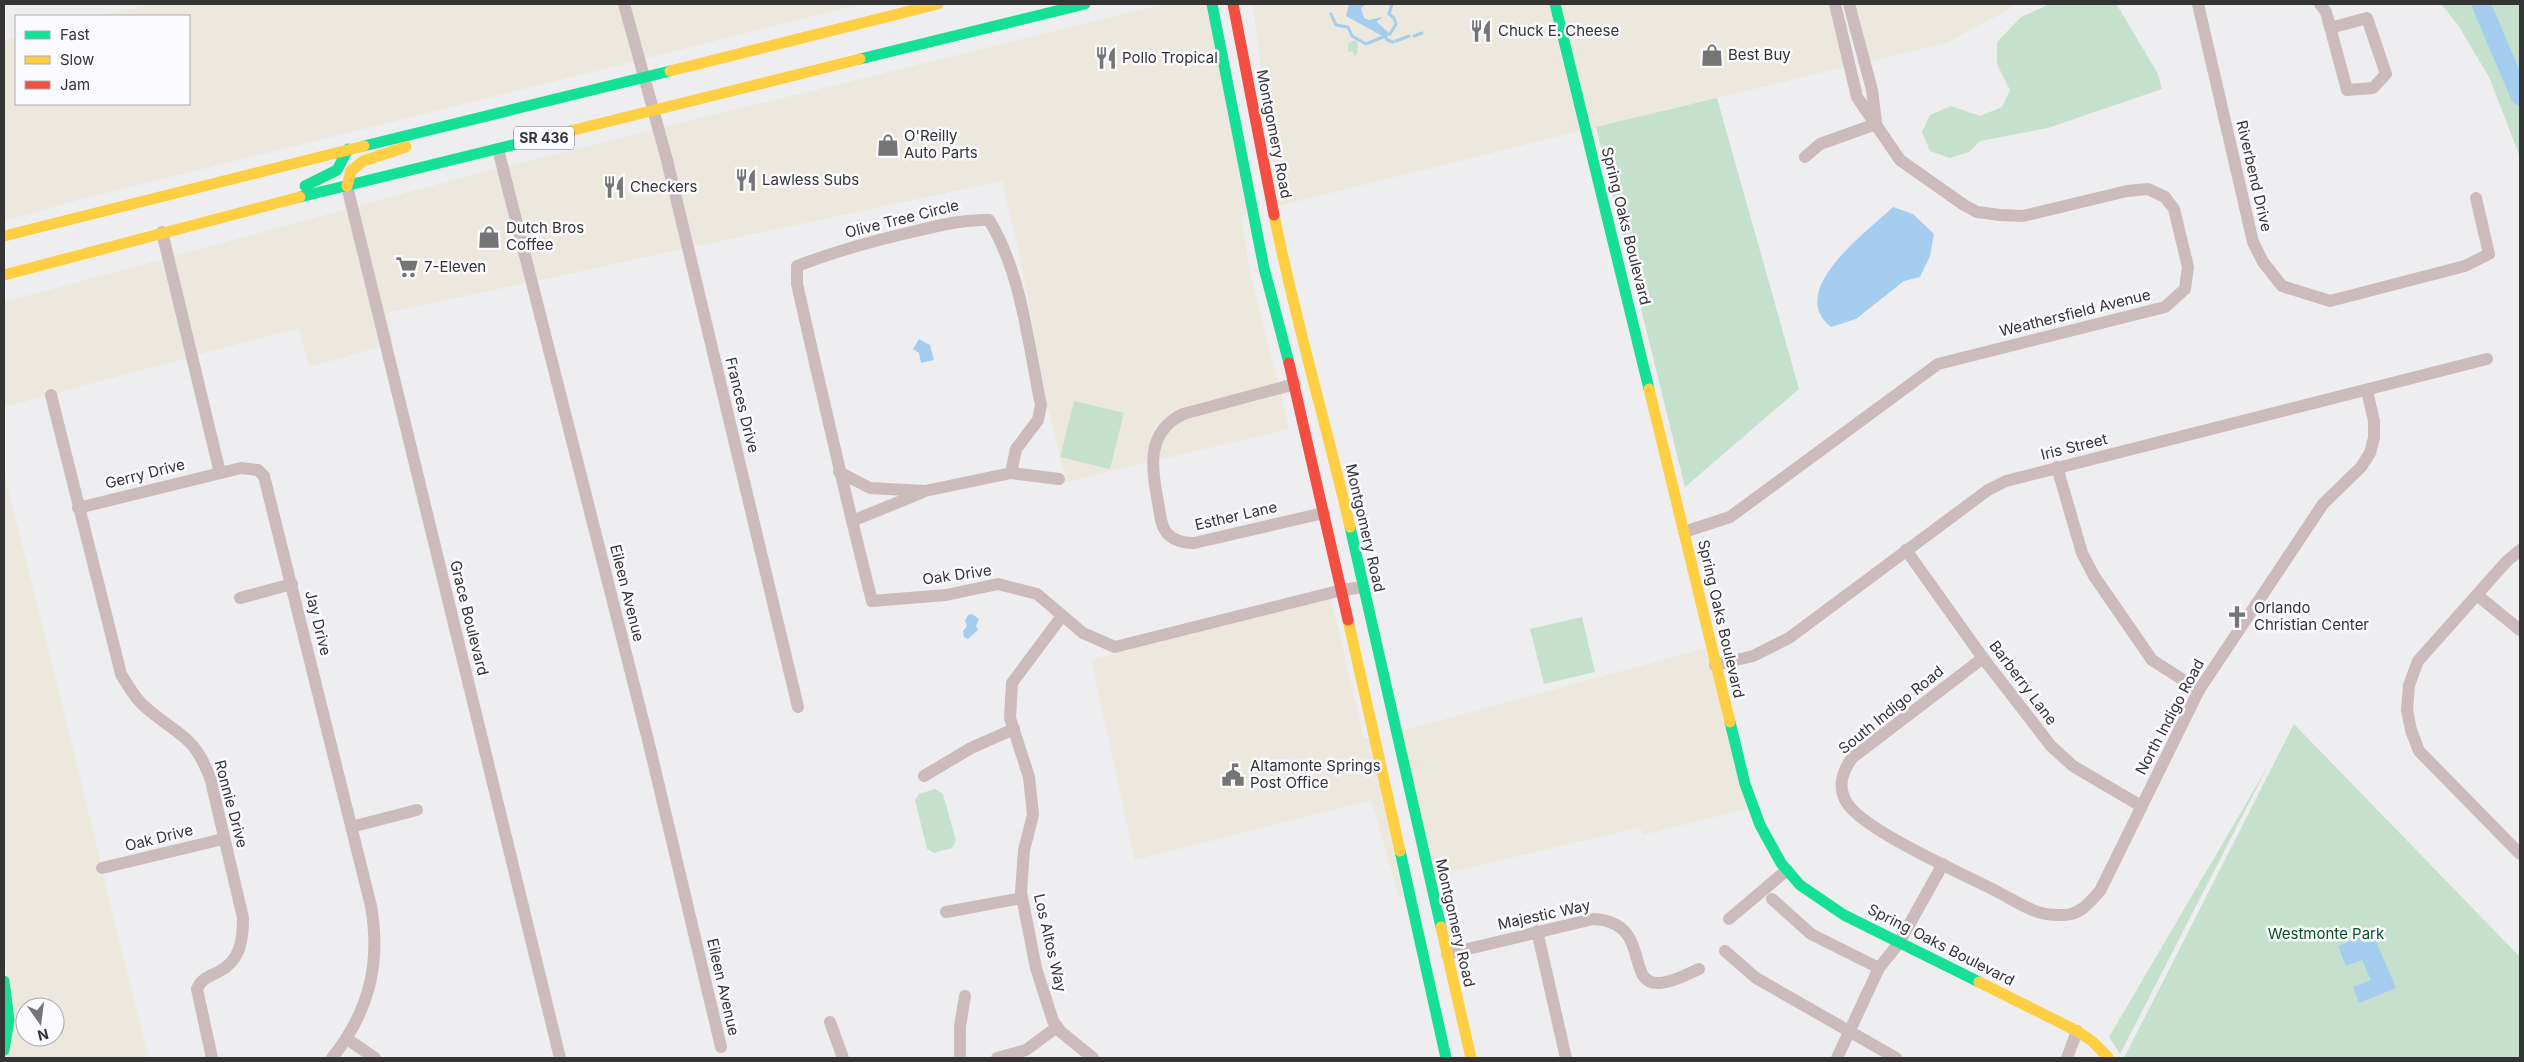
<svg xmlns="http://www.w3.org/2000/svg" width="2524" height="1062" font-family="Inter,sans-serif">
<rect width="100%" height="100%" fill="#eeeef0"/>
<g fill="#ece8dd" fill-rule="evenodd">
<path d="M 150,4 L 618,4 L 633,62 L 82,199 L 4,221 L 4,40 L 16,37 L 16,104 L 189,104 L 189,16 L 100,16 Z"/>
<path d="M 629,4 L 861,4 L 644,59 Z"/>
<path d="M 1164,4 L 1207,4 L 1247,214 L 1241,216 L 1250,271 L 1278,382 L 1181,408 L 1169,414 L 1155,428 L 1149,446 L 1147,462 L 1067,482 L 1048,409 L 1024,275 L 1002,181 L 693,247 L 664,127 Z"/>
<path d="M 1253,4 L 1549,4 L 1580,131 L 1278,206 Z"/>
<path d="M 1560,4 L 1829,4 L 1845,67 L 1591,129 Z"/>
<path d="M 1855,4 L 2019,4 L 1946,43 L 1870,61 Z"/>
<path d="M 654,130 L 682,249 L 537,281 L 508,166 Z"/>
<path d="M 498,168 L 527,283 L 386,313 L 393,344 L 391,344 L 357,206 Z"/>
<path d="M 347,209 L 380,347 L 309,367 L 299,328 L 197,355 L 174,256 Z"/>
<path d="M 163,259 L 187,358 L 56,393 L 55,388 L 45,390 L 46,396 L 4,407 L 4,302 Z"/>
<path d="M 1281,394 L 1289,429 L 1159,460 L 1159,450 L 1165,434 L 1175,425 L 1185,420 Z"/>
<path d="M 4,471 L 101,863 L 96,864 L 98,876 L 103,875 L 149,1058 L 7,1058 L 11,1044 L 11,987 L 4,962 ZM 25,1007 L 55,1007 L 55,1037 L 25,1037 Z"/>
<path d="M 1331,599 L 1364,738 L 1369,738 L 1403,896 L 1399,897 L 1371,800 L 1135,860 L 1091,660 Z"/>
<path d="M 1706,648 L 1746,809 L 1643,835 L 1641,829 L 1637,828 L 1443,874 L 1439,879 L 1441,886 L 1437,887 L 1401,731 Z"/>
</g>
<g fill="#c5e1cd">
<path d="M 2050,4 L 2117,5 L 2158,74 L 2162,89 L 2048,128 L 1980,141 L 1969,152 L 1950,158 L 1930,151 L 1922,132 L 1930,115 L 1951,106 L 1980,116 L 2002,107 L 2010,90 L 1997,64 L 1997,42 L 2021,17 Z"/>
<path d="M 2441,4 L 2520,4 L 2520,157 L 2489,77 L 2458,25 Z"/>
<path d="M 1355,40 L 1358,43 L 1357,53 L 1354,56 L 1353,51 L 1348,52 L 1348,43 Z"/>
<path d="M 1717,98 L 1799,389 L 1685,487 L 1596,127 Z"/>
<path d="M 1074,401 L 1124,413 L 1110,469 L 1060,457 Z"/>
<path d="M 1582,617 L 1595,672 L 1544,684 L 1530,629 Z"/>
<path d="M 2294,724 L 2520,957 L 2520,1058 L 2124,1058 Z"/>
<path d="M 2268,766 L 2120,1054 L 2109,1037 Z"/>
<path d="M 935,789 L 943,794 L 956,841 L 952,848 L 934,853 L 927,849 L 915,800 L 919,794 Z"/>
</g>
<g fill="#a4cdef">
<path d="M 1334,4 L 1366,4 L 1361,8 L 1364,18 L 1369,20 L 1383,17 L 1377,21 L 1378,23 L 1390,34 L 1386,38 L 1346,16 L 1349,5 Z"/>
<path d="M 1893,207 L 1913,214 L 1934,234 L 1930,256 L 1920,277 L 1904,281 L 1856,319 L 1831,327 C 1785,291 1867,232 1893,207 Z"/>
<path d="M 919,339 L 930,345 L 934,360 L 921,363 L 919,353 L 913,349 Z"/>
<path d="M 972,614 L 979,619 L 976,626 L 978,630 L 968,639 L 964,637 L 963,631 L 967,626 L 965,621 L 968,615 Z"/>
<path d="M 2372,932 L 2396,988 L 2359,1003 L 2353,987 L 2371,980 L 2362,960 L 2346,966 L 2338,946 Z"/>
</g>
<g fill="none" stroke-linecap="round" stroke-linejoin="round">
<g stroke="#a4cdef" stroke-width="3">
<path d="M 1331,14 L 1336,25 L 1348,27 L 1352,36 L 1366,44 L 1385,36 L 1387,40 L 1393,42"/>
<path d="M 1390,34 L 1396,24 L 1394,18 L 1389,14 L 1392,4"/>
<path d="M 1414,36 L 1422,33"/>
<path d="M 1396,41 L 1409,36"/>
</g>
<path stroke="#a4cdef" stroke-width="19" d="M 2481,4 L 2520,96"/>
<g stroke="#ccbbbd" stroke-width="12">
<path d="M 624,4 L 667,160 L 798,707"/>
<path d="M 1849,4 L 1872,90 L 1876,122"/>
<path d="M 2198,4 L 2253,242 L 2263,262 L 2282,286 L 2330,301 L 2465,266 L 2489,254 L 2476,198"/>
<path d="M 2320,4 L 2326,12 L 2347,90 L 2373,88 L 2386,74 L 2367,18 L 2330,28"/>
<path d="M 498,149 L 649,744 L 721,1047"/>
<path d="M 1805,157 L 1820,144 L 1876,124"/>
<path d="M 347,186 L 560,1058"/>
<path d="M 162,232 L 220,473"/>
<path d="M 1295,384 L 1183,414 C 1146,432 1151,467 1158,502 C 1160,512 1160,524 1166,532 C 1173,541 1184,543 1194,543 L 1324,513"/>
<path d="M 51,395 L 121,674 C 127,684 133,695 141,703 C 173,734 195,732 211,781 L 243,918 C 243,942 240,961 218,972 C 208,977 201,979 197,989 L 212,1058"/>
<path d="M 2057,467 L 2082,553 L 2094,576 L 2152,660 L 2199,690"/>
<path d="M 839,472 L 870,488 L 925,491 L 1011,473 L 1016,449 L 1038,420 L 1041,405 C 1028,344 1022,274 989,220 C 964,219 941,225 916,231 C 876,240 836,251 797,266 L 797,284 C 821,390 845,496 872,601 L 946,595 L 998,584 L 1037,594 L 1083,633 L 1115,647 L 1342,590 L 1363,587"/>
<path d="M 1011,473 L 1059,479"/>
<path d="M 78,508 L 241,468 L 258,470 L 264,476 L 371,906 C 381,964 369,1012 332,1058"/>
<path d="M 852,521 L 921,493"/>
<path d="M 1684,532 L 1730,517 L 1938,364 L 2165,307 L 2185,289 L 2188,267 L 2174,209 L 2165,197 L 2148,189 L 2127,191 L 2023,216 L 2000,215 L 1977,212 L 1964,205 L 1900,160 L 1857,97 L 1835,4"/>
<path d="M 1906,550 L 1983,658 L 2051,746 L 2073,766 L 2141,806"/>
<path d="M 2520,550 L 2506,562 L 2418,661 L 2409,685 L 2407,710 L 2411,730 L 2419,751 L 2520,854"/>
<path d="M 2477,595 L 2520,630"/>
<path d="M 240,598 L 292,584"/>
<path d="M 1062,616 L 1012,683 L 1010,718 L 1029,777 L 1033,815 L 1024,850 L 1021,892 L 1036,968 L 1053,1021 L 1061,1032 L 1093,1058"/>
<path d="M 1983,658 L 1852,758 C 1842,772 1837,787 1847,803 C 1863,830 1965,875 1996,891 C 2010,898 2026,909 2041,913 C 2049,915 2063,916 2071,914 C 2084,911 2091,900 2100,891 L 2199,690 L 2323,504 L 2361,467 L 2370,453 L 2374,438 L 2374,421 L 2367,391"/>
<path d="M 1715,665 L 1753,656 L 1789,638 L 1988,490 L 2006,481 L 2487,359"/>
<path d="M 924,776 L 971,748 L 1014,729"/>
<path d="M 351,827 L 417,810"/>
<path d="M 102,868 L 223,839"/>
<path d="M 1772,899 L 1811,934 L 1879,968"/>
<path d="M 946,912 L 1022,898"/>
<path d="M 1729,919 L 1787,870"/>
<path d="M 1537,931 L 1566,1058"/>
<path d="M 1725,951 L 1756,978 L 1896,1058"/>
<path d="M 1447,954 L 1593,919 C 1654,922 1623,986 1660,983 C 1674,982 1687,974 1699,969"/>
<path d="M 830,1022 L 843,1058"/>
<path d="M 347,1039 L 375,1058"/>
<path d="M 960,1058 L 960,1026 L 965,996"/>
<path d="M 997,1058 L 1026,1050 L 1057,1027"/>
<path d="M 1837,1058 L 1879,968 L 1899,943 L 1943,864"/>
<path d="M 2067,1058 L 2077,1031"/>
</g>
<g stroke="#16e098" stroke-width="11">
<path d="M 1212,4 L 1264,268 L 1289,363"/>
<path d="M 1555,4 L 1649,389"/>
<path d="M 860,59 L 1085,4"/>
<path d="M 364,146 L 670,71"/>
<path d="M 305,186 L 337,170 L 348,149"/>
<path d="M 300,197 L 570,131"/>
<path d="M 1350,527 L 1441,927"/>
<path d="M 1730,722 L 1745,784 L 1760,825 L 1781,863 L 1800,885 L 1844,915 L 1979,982"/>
<path d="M 1400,851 L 1446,1058"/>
<path d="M 4,981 L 9,1020 L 4,1050"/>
</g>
<g stroke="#ffcf43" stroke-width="11">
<path d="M 670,71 L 938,4"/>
<path d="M 570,131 L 860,59"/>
<path d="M 347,186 L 351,171 L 363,161 L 406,147"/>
<path d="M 1274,215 C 1295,320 1326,423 1350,527"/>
<path d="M 4,236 L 364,146"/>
<path d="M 4,275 L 300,197"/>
<path d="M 1649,389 L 1730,722"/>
<path d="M 1348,620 L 1400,851"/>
<path d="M 1441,927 L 1471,1058"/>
<path d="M 1979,982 L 2077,1031 L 2092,1041 L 2108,1057"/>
</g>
<g stroke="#f24e42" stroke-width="11">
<path d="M 1233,4 L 1274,215"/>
<path d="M 1289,363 L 1348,620"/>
</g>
</g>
<defs>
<symbol id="restaurant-bare" viewBox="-9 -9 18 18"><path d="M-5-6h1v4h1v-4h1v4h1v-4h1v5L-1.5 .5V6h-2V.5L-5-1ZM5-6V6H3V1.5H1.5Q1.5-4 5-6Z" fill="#757576" stroke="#fbfafe" stroke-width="2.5" paint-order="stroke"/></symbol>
<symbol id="shop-bare" viewBox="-9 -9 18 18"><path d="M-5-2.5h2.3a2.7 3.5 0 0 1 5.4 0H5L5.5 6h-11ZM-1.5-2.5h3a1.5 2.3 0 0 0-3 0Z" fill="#757576" stroke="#fbfafe" stroke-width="2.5" paint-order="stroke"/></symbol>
<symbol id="supermarket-bare" viewBox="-9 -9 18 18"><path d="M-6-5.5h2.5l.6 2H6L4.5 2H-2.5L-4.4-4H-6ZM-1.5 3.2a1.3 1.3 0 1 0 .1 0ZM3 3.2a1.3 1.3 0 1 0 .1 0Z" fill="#757576" stroke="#fbfafe" stroke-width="2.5" paint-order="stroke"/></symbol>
<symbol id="church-bare" viewBox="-9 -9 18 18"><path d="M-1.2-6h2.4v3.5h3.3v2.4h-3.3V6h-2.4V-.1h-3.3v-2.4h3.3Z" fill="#757576" stroke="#fbfafe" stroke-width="2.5" paint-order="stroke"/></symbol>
<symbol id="civic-bare" viewBox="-9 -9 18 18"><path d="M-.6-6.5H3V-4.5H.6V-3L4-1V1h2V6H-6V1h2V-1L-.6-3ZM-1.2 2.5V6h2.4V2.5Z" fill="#757576" stroke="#fbfafe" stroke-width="2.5" paint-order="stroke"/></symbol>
</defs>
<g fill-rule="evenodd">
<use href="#restaurant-bare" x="1465" y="15" width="32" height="32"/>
<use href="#shop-bare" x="1696" y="39" width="32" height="32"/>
<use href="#restaurant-bare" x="1090" y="42" width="32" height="32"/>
<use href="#shop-bare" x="872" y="129" width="32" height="32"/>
<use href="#restaurant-bare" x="730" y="164" width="32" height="32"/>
<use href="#restaurant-bare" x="598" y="171" width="32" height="32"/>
<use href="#shop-bare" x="473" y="221" width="32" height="32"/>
<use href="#supermarket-bare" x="391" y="251" width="32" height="32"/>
<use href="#church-bare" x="2221" y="601" width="32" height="32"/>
<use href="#civic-bare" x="1217" y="759" width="32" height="32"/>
</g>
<g text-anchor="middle" stroke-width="5" stroke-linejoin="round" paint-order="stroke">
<rect fill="#fbfafe" stroke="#706f71" stroke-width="1" x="514" y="126.5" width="60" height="23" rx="4"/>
<g font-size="14" font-weight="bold" fill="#343435">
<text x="544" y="143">SR 436</text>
</g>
<g font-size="15" fill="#343435" stroke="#fbfafe" text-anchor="start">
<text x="1498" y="36">Chuck E. Cheese</text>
<text x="1728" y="60">Best Buy</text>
<text x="1122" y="63">Pollo Tropical</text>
<text x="904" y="141">O'Reilly<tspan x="904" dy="17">Auto Parts</tspan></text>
<text x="762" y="185">Lawless Subs</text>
<text x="630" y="192">Checkers</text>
<text x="506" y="233">Dutch Bros<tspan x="506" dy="17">Coffee</tspan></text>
<text x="424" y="272">7-Eleven</text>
<text x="2254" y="613">Orlando<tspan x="2254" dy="17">Christian Center</tspan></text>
<text x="1250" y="771">Altamonte Springs<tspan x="1250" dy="17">Post Office</tspan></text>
</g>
<g font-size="15" fill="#343435" stroke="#fbfafe">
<text transform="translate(1274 134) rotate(79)" y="5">Montgomery Road</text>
<text transform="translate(2254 176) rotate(77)" y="5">Riverbend Drive</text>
<text transform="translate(902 219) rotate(-14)" y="5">Olive Tree Circle</text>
<text transform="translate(1626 226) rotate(76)" y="5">Spring Oaks Boulevard</text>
<text transform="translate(2075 313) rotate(-14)" y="5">Weathersfield Avenue</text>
<text transform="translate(742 405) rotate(76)" y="5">Frances Drive</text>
<text transform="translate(2074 447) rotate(-14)" y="5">Iris Street</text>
<text transform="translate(145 474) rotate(-14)" y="5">Gerry Drive</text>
<text transform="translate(1236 516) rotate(-13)" y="5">Esther Lane</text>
<text transform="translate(1365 528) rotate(77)" y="5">Montgomery Road</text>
<text transform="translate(957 575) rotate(-8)" y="5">Oak Drive</text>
<text transform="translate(627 593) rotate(76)" y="5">Eileen Avenue</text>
<text transform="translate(469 618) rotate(76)" y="5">Grace Boulevard</text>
<text transform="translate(1721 619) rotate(77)" y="5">Spring Oaks Boulevard</text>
<text transform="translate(318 623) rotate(76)" y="5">Jay Drive</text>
<text transform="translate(2023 683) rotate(53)" y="5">Barberry Lane</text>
<text transform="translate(1891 710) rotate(-39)" y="5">South Indigo Road</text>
<text transform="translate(2170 717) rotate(-62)" y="5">North Indigo Road</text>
<text transform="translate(231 804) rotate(75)" y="5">Ronnie Drive</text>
<text transform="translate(159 838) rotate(-14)" y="5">Oak Drive</text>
<text transform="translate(1544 915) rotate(-12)" y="5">Majestic Way</text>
<text transform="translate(1455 923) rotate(77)" y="5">Montgomery Road</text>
<text transform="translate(1050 943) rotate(77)" y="5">Los Altos Way</text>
<text transform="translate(1941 945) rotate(27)" y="5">Spring Oaks Boulevard</text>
<text transform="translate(723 987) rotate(77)" y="5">Eileen Avenue</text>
</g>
<g font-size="15" fill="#065228" stroke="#fbfafe">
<text x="2326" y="939">Westmonte Park</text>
</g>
</g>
<rect width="2524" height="1062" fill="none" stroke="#343435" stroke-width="10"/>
<rect x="15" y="15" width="175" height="90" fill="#fbfafe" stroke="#ababae"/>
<rect x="25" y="31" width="25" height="8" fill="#16e098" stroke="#ababae"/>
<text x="60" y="40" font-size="15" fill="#343435">Fast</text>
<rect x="25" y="56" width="25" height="8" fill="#ffcf43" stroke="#ababae"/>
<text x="60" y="65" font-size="15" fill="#343435">Slow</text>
<rect x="25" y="81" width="25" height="8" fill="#f24e42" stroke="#ababae"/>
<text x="60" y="90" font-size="15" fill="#343435">Jam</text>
<g transform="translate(40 1022) rotate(166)"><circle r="24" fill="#fbfafe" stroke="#ababae"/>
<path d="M0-4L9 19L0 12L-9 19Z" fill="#757576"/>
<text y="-8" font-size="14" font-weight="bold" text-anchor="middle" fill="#343435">N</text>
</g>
</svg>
